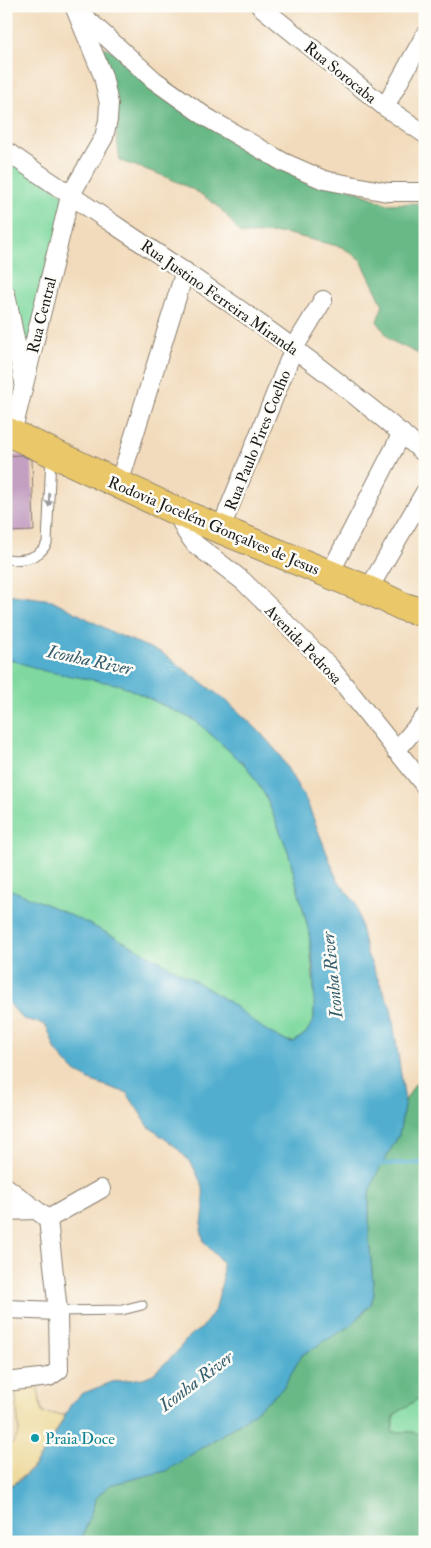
<svg xmlns="http://www.w3.org/2000/svg" width="431" height="1548" font-family="'IM FELL Double Pica',serif">
<rect width="100%" height="100%" fill="#fdfcf7"/>
<filter id="ink" filterUnits="userSpaceOnUse"><feTurbulence type="fractalNoise" baseFrequency=".02" numOctaves="2"/><feDisplacementMap in="SourceGraphic" scale="10" xChannelSelector="R" yChannelSelector="G"/><feConvolveMatrix kernelMatrix="1 2 1 2 8 2 1 2 1" color-interpolation-filters="sRGB"/></filter>
<filter id="wash" filterUnits="userSpaceOnUse"><feTurbulence type="fractalNoise" baseFrequency=".0096" numOctaves="4" result="noise"/><feDisplacementMap in="SourceGraphic" scale="20" xChannelSelector="R" yChannelSelector="G"/><feGaussianBlur stdDeviation="1.12" result="paint"/><feColorMatrix in="noise" values="0 0 0 0 0 0 0 0 0 0 0 0 0 0 0 0 0 1.4 0 .05"/><feComposite in="paint" operator="in"/></filter>
<g filter="url(#wash)">
<rect width="100%" height="100%" fill="#f2dbbc"/>
<g fill="#7fd99f" stroke="#4e7a5e">
<path d="M 6,153 L 72,201 L 28,393 L 6,284 Z"/>
<path d="M 6,658 L 121,685 L 196,721 L 247,766 L 266,797 L 288,851 L 309,932 L 315,1001 L 313,1024 L 306,1033 L 294,1042 L 281,1039 L 267,1032 L 222,997 L 55,908 L 6,888 Z"/>
<path d="M 425,1394 L 425,1435 L 412,1432 L 392,1432 L 394,1415 Z"/>
</g>
<g fill="#67b986" stroke="#426a51">
<path d="M 91,43 L 126,55 L 294,165 L 387,204 L 425,203 L 425,357 L 390,340 L 377,321 L 383,305 L 361,260 L 342,247 L 284,233 L 241,234 C 233,224 225,212 215,204 C 188,183 152,171 120,161 L 111,94 Z"/>
<path d="M 425,1083 L 425,1394 L 394,1415 L 392,1432 L 412,1432 L 425,1435 L 425,1542 L 81,1542 L 96,1498 L 109,1485 L 166,1471 L 246,1419 L 282,1389 L 302,1355 L 359,1318 L 371,1304 L 374,1294 L 369,1238 L 369,1194 L 375,1177 L 399,1135 L 405,1101 L 415,1084 Z"/>
</g>
<path fill="#eeda9e" stroke="#857b5d" d="M 37,1382 L 42,1413 L 65,1415 C 50,1444 35,1472 6,1488 L 6,1453 L 19,1433 L 15,1385 Z"/>
<path fill="#51aecf" stroke="#366576" d="M 6,594 L 52,600 L 114,633 L 162,653 L 228,702 L 258,730 L 279,754 L 307,802 L 337,879 L 356,904 L 367,954 L 391,1008 L 405,1101 L 399,1135 L 375,1177 L 369,1194 L 369,1238 L 374,1294 L 371,1304 L 350,1326 L 302,1355 L 282,1389 L 246,1419 L 166,1471 L 109,1485 L 96,1498 L 81,1542 L 6,1542 L 6,1488 L 19,1481 L 32,1469 L 51,1443 L 71,1404 L 81,1394 L 112,1382 L 143,1378 L 153,1374 L 175,1354 L 189,1336 L 202,1328 L 216,1308 L 223,1277 L 222,1262 L 204,1242 L 201,1230 L 204,1209 L 203,1187 L 192,1164 L 176,1147 L 149,1127 L 127,1093 L 89,1080 L 72,1069 L 56,1051 L 47,1027 L 41,1023 L 23,1019 L 6,1000 L 6,888 C 80,916 152,955 220,996 C 244,1011 262,1033 290,1042 L 294,1042 L 306,1033 L 314,1019 L 314,973 L 309,932 L 288,851 L 266,797 L 247,767 L 196,721 L 121,685 L 44,671 L 6,658 Z"/>
<g fill="none" stroke-linecap="round" stroke-linejoin="round">
<path stroke="#51aecf" stroke-width="4.5" d="M 376,1164 L 425,1163"/>
</g>
<g id="blocks">
<path fill="#c39fc1" d="M 21,455 L 32,460 L 34,531 L 6,532 L 6,456 Z"/>
</g>
</g>
<g filter="url(#ink)">
<use href="#blocks" fill-opacity="0" stroke="#877c6c" stroke-width="1"/>
<g fill="none" stroke-linecap="round" stroke-linejoin="round">
<defs>
<g id="lane">
<path d="M 6,559 C 22,561 39,559 47,543 L 51,457"/>
<path d="M 58,1311 L 122,1310 L 142,1305"/>
</g>
<g id="street">
<path d="M 260,6 L 385,107 L 425,134"/>
<path d="M 80,13 L 154,80 L 206,117 L 283,162 L 324,180 L 387,192 L 425,192"/>
<path d="M 385,107 L 425,35"/>
<path d="M 6,151 C 119,230 235,301 343,386 C 370,408 399,430 425,454"/>
<path d="M 6,294 L 23,378"/>
<path d="M 12,434 L 70,196 L 104,137 L 108,120 L 109,104 L 103,76 L 74,6"/>
<path d="M 119,484 L 185,271"/>
<path d="M 176,511 L 186,532 L 195,544 L 243,581 L 330,667 L 425,786"/>
<path d="M 221,528 L 294,348 L 323,300"/>
<path d="M 329,575 L 402,433"/>
<path d="M 368,590 L 425,492"/>
<path d="M 396,751 L 425,717"/>
<path d="M 6,1187 L 48,1219 L 58,1311 L 59,1370 L 49,1377 L 6,1382"/>
<path d="M 6,1211 L 35,1210"/>
<path d="M 48,1219 L 101,1189"/>
<path d="M 6,1309 L 58,1311"/>
</g>
<path id="primary" d="M 6,431 L 176,511 L 368,590 L 404,607 L 425,613"/>
</defs>
<use href="#lane" stroke="#877c6c" stroke-width="11"/>
<use href="#street" stroke="#877c6c" stroke-width="20"/>
<use href="#primary" stroke="#877c6c" stroke-width="30"/>
<use href="#lane" stroke="#fff" stroke-width="9"/>
<use href="#street" stroke="#fff" stroke-width="18"/>
<use href="#primary" stroke="#eac769" stroke-width="28"/>
</g>
<defs><path id="oneway-solid" d="M-6-.8H1V-3.2L6.5 0L1 3.2V.8H-6Z" transform="scale(1.25)"/></defs>
<use fill="#999" href="#oneway-solid" transform="translate(49 500) rotate(92)"/>
</g>
<circle fill="#0f9aa8" stroke="#fdfcf7" stroke-width="2" cx="35" cy="1438" r="5"/>
<g text-anchor="middle" stroke-width="5" stroke-linejoin="round" paint-order="stroke">
<g font-size="16" fill="#1c1c1c" stroke="#fdfcf7">
<text transform="translate(341 72) rotate(39)" y="6">Rua Sorocaba</text>
<text transform="translate(220 297) rotate(35)" y="6">Rua Justino Ferreira Miranda</text>
<text transform="translate(41 315) rotate(-76)" y="6">Rua Central</text>
<text transform="translate(257 440) rotate(-68)" y="6">Rua Paulo Pires Coelho</text>
<text transform="translate(214 525) rotate(23)" y="6">Rodovia Jocelém Gonçalves de Jesus</text>
<text transform="translate(304 644) rotate(46)" y="6">Avenida Pedrosa</text>
</g>
<g font-size="16" fill="#0d838f" stroke="#fdfcf7" text-anchor="start">
<text x="45" y="1444">Praia Doce</text>
</g>
<g font-size="18" font-style="italic" fill="#345e6d" stroke="#fdfcf7">
<text transform="translate(90 660) rotate(12)" y="6">Iconha River</text>
<text transform="translate(332 975) rotate(-96)" y="6">Iconha River</text>
<text transform="translate(196 1381) rotate(-37)" y="6">Iconha River</text>
</g>
</g>
<rect width="431" height="1548" fill="none" stroke="#fdfcf7" stroke-width="25"/>
</svg>
